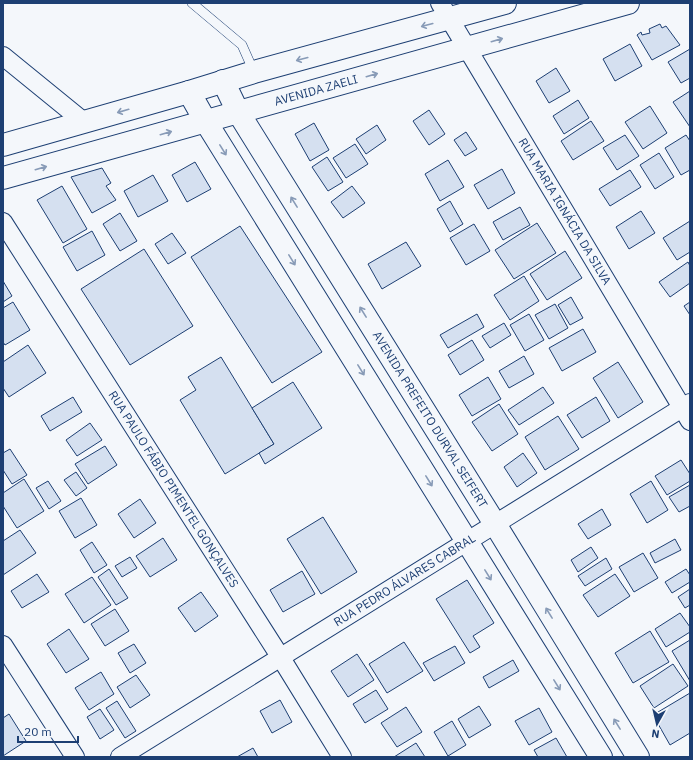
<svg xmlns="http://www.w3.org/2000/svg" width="693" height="760" font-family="'IBM Plex Sans',sans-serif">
<rect width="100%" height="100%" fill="#f4f7fb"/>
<g fill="#d5e0f0" stroke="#1d3f73">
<path d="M 660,24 L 662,28 L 666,26 L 680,45 L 652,60 L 637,35 L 641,32 L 642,35 L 650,33 L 649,29 Z"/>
<path d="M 630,44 L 642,66 L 615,81 L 603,59 Z"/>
<path d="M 690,49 L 690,78 L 681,83 L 668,62 Z"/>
<path d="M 556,68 L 570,91 L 549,103 L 536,81 Z"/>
<path d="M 690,91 L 690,127 L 673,102 Z"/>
<path d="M 578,100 L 589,118 L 564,134 L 553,116 Z"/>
<path d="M 650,106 L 667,133 L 643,149 L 625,122 Z"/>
<path d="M 429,110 L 445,134 L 429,145 L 413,121 Z"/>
<path d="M 591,121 L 604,141 L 573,160 L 561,141 Z"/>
<path d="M 314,123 L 329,150 L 310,161 L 295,134 Z"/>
<path d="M 377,125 L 386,140 L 366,154 L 356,139 Z"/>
<path d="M 466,132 L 477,149 L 465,156 L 454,140 Z"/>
<path d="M 625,135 L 639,156 L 617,170 L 603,148 Z"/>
<path d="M 686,135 L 690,141 L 690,170 L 681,175 L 665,148 Z"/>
<path d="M 355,144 L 368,164 L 346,178 L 333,158 Z"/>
<path d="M 659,153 L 674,177 L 655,189 L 640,165 Z"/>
<path d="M 327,157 L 343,182 L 328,191 L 312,167 Z"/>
<path d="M 448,160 L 464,187 L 440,201 L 425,174 Z"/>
<path d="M 195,162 L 211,189 L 187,202 L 172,175 Z"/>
<path d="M 102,168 L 111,183 L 106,186 L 116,200 L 92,213 L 71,177 Z"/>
<path d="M 502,169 L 515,193 L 488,209 L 474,185 Z"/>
<path d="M 630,170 L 641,187 L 610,206 L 599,189 Z"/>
<path d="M 153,175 L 168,201 L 138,217 L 124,191 Z"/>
<path d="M 62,186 L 87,229 L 63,243 L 37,200 Z"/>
<path d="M 352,186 L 365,203 L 343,218 L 331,202 Z"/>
<path d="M 450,201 L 463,224 L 450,232 L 437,209 Z"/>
<path d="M 520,207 L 530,225 L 503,240 L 493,222 Z"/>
<path d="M 641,211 L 655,233 L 629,249 L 616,227 Z"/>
<path d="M 120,213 L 137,241 L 120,251 L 103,224 Z"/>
<path d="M 690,221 L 690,252 L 677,260 L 663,238 Z"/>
<path d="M 537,223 L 556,253 L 514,279 L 495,250 Z"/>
<path d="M 474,224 L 490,251 L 466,265 L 450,238 Z"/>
<path d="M 240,226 L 322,352 L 272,383 L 191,257 Z"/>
<path d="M 92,231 L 105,255 L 77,271 L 63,247 Z"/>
<path d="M 172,233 L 186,253 L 168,264 L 155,244 Z"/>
<path d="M 406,242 L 421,266 L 382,289 L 368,264 Z"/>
<path d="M 144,249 L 193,326 L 130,365 L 81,289 Z"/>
<path d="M 565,251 L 582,278 L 547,300 L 530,274 Z"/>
<path d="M 688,262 L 690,266 L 690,283 L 670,297 L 659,282 Z"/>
<path d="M 524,276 L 539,301 L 510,320 L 494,295 Z"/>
<path d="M 3,281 L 12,296 L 3,302 Z"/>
<path d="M 571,297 L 583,318 L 570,325 L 558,305 Z"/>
<path d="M 13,302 L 30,330 L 5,345 L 3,342 L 3,308 Z"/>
<path d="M 690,302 L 690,315 L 684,306 Z"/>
<path d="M 555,304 L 568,328 L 549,339 L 535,315 Z"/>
<path d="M 477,314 L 484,327 L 448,348 L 440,335 Z"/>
<path d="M 529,314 L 544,340 L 525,351 L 510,325 Z"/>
<path d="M 504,323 L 511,335 L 490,348 L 482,336 Z"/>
<path d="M 583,329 L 596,352 L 562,371 L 549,348 Z"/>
<path d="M 472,340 L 484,360 L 460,375 L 448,355 Z"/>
<path d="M 28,345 L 46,373 L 9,397 L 3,388 L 3,362 Z"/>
<path d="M 524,356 L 534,374 L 509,388 L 499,371 Z"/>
<path d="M 221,357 L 274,444 L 225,474 L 180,400 L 196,390 L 188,377 Z"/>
<path d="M 618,362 L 643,402 L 618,418 L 593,378 Z"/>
<path d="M 488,377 L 501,399 L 472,416 L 459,395 Z"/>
<path d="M 293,382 L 322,428 L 265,464 L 259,453 L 274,444 L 252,408 Z"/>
<path d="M 543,387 L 554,403 L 519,425 L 508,410 Z"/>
<path d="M 73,397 L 82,412 L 50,431 L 41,416 Z"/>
<path d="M 596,397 L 610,421 L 582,438 L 567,415 Z"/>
<path d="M 499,404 L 518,434 L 492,451 L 472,422 Z"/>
<path d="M 558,416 L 579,449 L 545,470 L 525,437 Z"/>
<path d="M 90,423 L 102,440 L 77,456 L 66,440 Z"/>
<path d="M 105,446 L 117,465 L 88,484 L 75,464 Z"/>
<path d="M 10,449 L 27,475 L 12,484 L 3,470 L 3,453 Z"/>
<path d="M 523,453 L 537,473 L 517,487 L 504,467 Z"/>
<path d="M 681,460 L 690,474 L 690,481 L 667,495 L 655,476 Z"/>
<path d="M 76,472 L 87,488 L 76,496 L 64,480 Z"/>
<path d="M 24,479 L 44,511 L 17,528 L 3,506 L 3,493 Z"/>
<path d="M 48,481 L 61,501 L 49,509 L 36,488 Z"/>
<path d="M 651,481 L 668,510 L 647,523 L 630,494 Z"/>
<path d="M 690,485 L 690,506 L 679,512 L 669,497 Z"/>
<path d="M 81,498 L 97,525 L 75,538 L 59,511 Z"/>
<path d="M 140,499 L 156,523 L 134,538 L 118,514 Z"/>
<path d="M 602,509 L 611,525 L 588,539 L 578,524 Z"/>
<path d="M 323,517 L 357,572 L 321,594 L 287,539 Z"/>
<path d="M 20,530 L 36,553 L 3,575 L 3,541 Z"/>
<path d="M 163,538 L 177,560 L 150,577 L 136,556 Z"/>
<path d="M 675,539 L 681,550 L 655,563 L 650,553 Z"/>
<path d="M 92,542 L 107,565 L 94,573 L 80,550 Z"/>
<path d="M 591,547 L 598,558 L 578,572 L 571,560 Z"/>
<path d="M 643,553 L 658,578 L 634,592 L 619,567 Z"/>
<path d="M 130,557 L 137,568 L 122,577 L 115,566 Z"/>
<path d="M 606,558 L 612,569 L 585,586 L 578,576 Z"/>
<path d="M 109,569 L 128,598 L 116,605 L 98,577 Z"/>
<path d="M 686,569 L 690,575 L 690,582 L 672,593 L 665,582 Z"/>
<path d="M 302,571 L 315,594 L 283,612 L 270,590 Z"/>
<path d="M 37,574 L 49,592 L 22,608 L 11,591 Z"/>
<path d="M 615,574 L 630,596 L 598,617 L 583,595 Z"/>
<path d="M 92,577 L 111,605 L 84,623 L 65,594 Z"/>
<path d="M 467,580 L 494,623 L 473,636 L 480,647 L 470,653 L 436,599 Z"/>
<path d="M 690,589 L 690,605 L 685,608 L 678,597 Z"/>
<path d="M 201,592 L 218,616 L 195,632 L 178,608 Z"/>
<path d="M 115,609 L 129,631 L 105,646 L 91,624 Z"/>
<path d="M 680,613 L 690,627 L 690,632 L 666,647 L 655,629 Z"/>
<path d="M 69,629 L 89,659 L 66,673 L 47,644 Z"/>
<path d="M 650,631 L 669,662 L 633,683 L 615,653 Z"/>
<path d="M 690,640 L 690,681 L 672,651 Z"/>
<path d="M 404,642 L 423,671 L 387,693 L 369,664 Z"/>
<path d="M 134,644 L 146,663 L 130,673 L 118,653 Z"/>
<path d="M 455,646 L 465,663 L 434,681 L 423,663 Z"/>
<path d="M 357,654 L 374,680 L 348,697 L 331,671 Z"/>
<path d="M 513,660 L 519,671 L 489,688 L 483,677 Z"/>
<path d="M 673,664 L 688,686 L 654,708 L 640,686 Z"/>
<path d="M 101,672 L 114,694 L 89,710 L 75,688 Z"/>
<path d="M 136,675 L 150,695 L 130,708 L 117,687 Z"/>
<path d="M 376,690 L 388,709 L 365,723 L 353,704 Z"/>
<path d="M 690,693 L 690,733 L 670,745 L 653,715 Z"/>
<path d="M 280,700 L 292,722 L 272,733 L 260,711 Z"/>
<path d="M 117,701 L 136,731 L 125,738 L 106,708 Z"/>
<path d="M 479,706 L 491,725 L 469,738 L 458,719 Z"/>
<path d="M 406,707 L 422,732 L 397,747 L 381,723 Z"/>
<path d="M 539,708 L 552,732 L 529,745 L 515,721 Z"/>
<path d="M 100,709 L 114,730 L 100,739 L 87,717 Z"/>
<path d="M 9,714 L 26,741 L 3,756 L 3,718 Z"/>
<path d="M 452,721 L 466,745 L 448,756 L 434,732 Z"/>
<path d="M 556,738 L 567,757 L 538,757 L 534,750 Z"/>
<path d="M 416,743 L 425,757 L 394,757 Z"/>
<path d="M 253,748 L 258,757 L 237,757 Z"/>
</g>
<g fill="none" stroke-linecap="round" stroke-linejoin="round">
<defs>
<path id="lane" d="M 192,3 L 242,45 L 254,72"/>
<g id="street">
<path id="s1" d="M 440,3 L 690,421"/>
<path d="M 3,56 L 84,122"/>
<path id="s2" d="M 3,222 L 281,658 L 342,757"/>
<path d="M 3,645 L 75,757"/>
<path id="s3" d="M 120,757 L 690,403"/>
</g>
<g id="secondary">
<path id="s4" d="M 223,81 L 238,112 L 495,524 L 638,757"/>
<path d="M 189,92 L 206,122 L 601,757"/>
<path d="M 3,145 L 189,92 L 254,72 L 505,3"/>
<path id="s5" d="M 3,178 L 628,3"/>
</g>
</defs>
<use href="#lane" stroke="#1d3f73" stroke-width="10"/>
<use href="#street" stroke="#1d3f73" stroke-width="20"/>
<use href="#secondary" stroke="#1d3f73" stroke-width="24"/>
<use href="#lane" stroke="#f4f7fb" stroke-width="9"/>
<use href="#street" stroke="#f4f7fb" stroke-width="18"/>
<use href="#secondary" stroke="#f4f7fb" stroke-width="22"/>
</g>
<defs><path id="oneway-shaft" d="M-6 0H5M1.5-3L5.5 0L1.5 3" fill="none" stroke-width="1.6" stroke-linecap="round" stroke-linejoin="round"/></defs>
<g stroke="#889bb7">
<use href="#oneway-shaft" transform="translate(427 25) rotate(165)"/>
<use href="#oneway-shaft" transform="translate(497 40) rotate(-16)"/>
<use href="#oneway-shaft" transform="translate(302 59) rotate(165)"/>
<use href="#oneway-shaft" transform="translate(372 75) rotate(-16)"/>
<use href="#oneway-shaft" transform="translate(123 111) rotate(164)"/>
<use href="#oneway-shaft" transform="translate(166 133) rotate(-16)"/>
<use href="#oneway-shaft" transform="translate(223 150) rotate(58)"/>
<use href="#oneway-shaft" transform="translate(41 168) rotate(-16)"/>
<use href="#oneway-shaft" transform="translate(294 202) rotate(-122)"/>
<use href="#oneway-shaft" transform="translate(292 260) rotate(58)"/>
<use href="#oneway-shaft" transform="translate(363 312) rotate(-122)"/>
<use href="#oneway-shaft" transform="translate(361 370) rotate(58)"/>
<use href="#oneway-shaft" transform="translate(429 481) rotate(58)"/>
<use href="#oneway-shaft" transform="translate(488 575) rotate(58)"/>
<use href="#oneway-shaft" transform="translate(549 613) rotate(-122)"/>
<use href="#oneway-shaft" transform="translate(557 685) rotate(58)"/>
<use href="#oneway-shaft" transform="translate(617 724) rotate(-122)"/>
</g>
<g text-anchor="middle" stroke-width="3" stroke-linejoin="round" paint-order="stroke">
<g font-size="12" fill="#1d3f73" stroke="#f4f7fb">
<text dy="4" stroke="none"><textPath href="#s5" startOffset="325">AVENIDA ZAELI</textPath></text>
<text dy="4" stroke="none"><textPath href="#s1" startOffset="243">RUA MARIA IGNÁCIA DA SILVA</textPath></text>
<text dy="4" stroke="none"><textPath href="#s4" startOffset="397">AVENIDA PREFEITO DURVAL SEIFERT</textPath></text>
<text dy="4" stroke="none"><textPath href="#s2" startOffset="317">RUA PAULO FÁBIO PIMENTEL GONÇALVES</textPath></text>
<text dy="4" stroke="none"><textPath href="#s3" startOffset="335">RUA PEDRO ÁLVARES CABRAL</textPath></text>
</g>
</g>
<rect width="693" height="760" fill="none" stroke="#1d3f73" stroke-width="8"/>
<g transform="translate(657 724) rotate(188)" stroke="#f4f7fb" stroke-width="3" paint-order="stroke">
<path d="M0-3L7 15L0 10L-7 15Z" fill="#1d3f73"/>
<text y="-6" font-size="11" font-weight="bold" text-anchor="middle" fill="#1d3f73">N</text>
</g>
<path d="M18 736v6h60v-6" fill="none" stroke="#1d3f73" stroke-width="2"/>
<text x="24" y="736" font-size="12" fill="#1d3f73" stroke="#f4f7fb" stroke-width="3" paint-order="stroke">20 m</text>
</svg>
